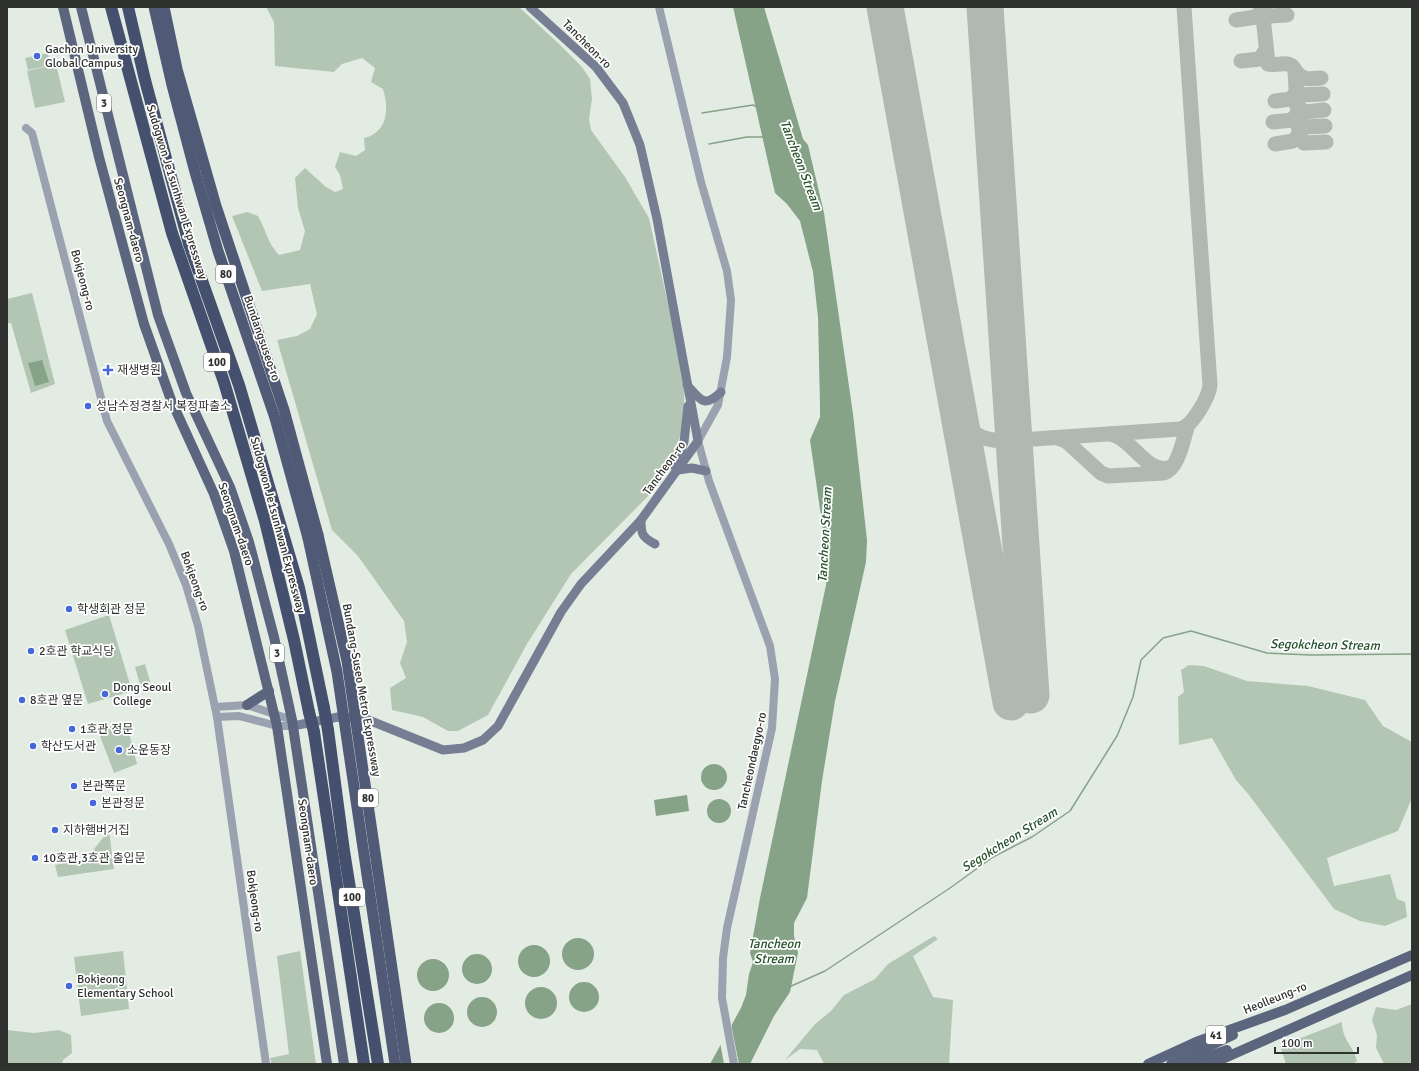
<svg xmlns="http://www.w3.org/2000/svg" width="1419" height="1071" font-family="Signika,'Noto Sans KR',sans-serif">
<rect width="100%" height="100%" fill="#e2ece3"/>
<g fill="#b3c6b4">
<path d="M 266,7 L 519,7 L 557,42 L 582,67 L 590,79 L 592,99 L 589,119 L 591,130 L 625,177 L 649,218 L 685,381 L 683,429 L 661,483 L 571,574 L 527,644 L 488,715 L 458,731 L 448,731 L 423,717 L 392,710 L 390,688 L 406,678 L 400,663 L 407,642 L 404,621 L 358,556 L 332,530 L 277,340 L 297,336 L 310,329 L 317,314 L 310,284 L 262,291 L 232,216 L 247,212 L 258,216 C 266,230 268,244 279,255 L 300,250 L 305,231 L 298,208 L 295,178 L 305,168 L 326,187 L 335,192 L 343,189 L 340,175 L 335,167 L 340,152 L 356,156 L 365,150 L 364,138 C 388,132 389,109 383,89 L 371,82 L 375,68 L 362,58 L 342,64 L 334,72 L 275,66 L 274,22 Z"/>
<path d="M 48,53 L 50,65 L 28,70 L 25,58 Z"/>
<path d="M 56,64 L 65,102 L 35,108 L 27,71 Z"/>
<path d="M 32,293 L 55,384 L 31,393 L 11,323 L 7,323 L 7,299 Z"/>
<path d="M 109,615 L 132,691 L 88,704 L 65,630 Z"/>
<path d="M 145,664 L 151,685 L 141,688 L 135,667 Z"/>
<path d="M 1189,665 L 1204,666 L 1247,681 L 1308,686 L 1365,700 L 1383,726 L 1412,742 L 1412,798 L 1398,831 L 1327,858 L 1334,886 L 1390,874 L 1397,899 L 1405,902 L 1407,917 L 1385,926 L 1360,921 L 1334,909 L 1249,795 L 1236,780 L 1212,738 L 1179,745 L 1178,697 L 1184,692 L 1181,670 Z"/>
<path d="M 126,721 L 137,764 L 114,773 L 100,736 L 100,730 Z"/>
<path d="M 109,830 L 114,869 L 58,877 L 55,865 L 87,858 Z"/>
<path d="M 934,936 L 938,939 L 913,956 L 933,997 L 953,1000 L 949,1064 L 824,1064 L 817,1050 L 800,1049 L 785,1060 L 815,1024 L 831,1011 L 844,995 L 875,979 L 888,964 Z"/>
<path d="M 123,951 L 129,1009 L 81,1016 L 74,957 Z"/>
<path d="M 300,951 L 316,1064 L 272,1064 L 270,1058 L 289,1054 L 277,956 Z"/>
<path d="M 1412,1004 L 1412,1064 L 1384,1064 L 1376,1048 L 1377,1035 L 1372,1020 L 1376,1007 L 1396,1010 Z"/>
<path d="M 1342,1022 C 1342,1040 1353,1045 1357,1061 L 1353,1064 L 1286,1064 L 1280,1046 Z"/>
<path d="M 7,1030 L 34,1033 L 59,1030 L 71,1035 L 72,1053 L 63,1060 L 62,1064 L 7,1064 Z"/>
</g>
<g fill="#86a287">
<path d="M 733,7 L 764,7 L 803,139 L 808,145 L 824,213 L 853,414 L 867,540 L 866,562 L 835,701 L 822,781 L 807,898 L 794,923 L 794,936 L 798,953 L 790,992 L 774,1016 L 750,1064 L 710,1064 L 741,1008 L 746,995 L 749,974 L 753,962 L 750,953 L 760,898 L 826,585 L 827,573 L 822,523 L 810,440 L 820,417 L 820,405 L 818,317 L 813,272 L 800,221 L 787,204 L 775,193 Z"/>
<path d="M 42,360 L 49,382 L 35,386 L 28,363 Z"/>
<circle cx="714" cy="777" r="13"/>
<path d="M 687,795 L 689,811 L 656,816 L 654,800 Z"/>
<circle cx="719" cy="811" r="12"/>
<circle cx="578" cy="954" r="16"/>
<circle cx="534" cy="961" r="16"/>
<circle cx="477" cy="969" r="15"/>
<circle cx="433" cy="975" r="16"/>
<circle cx="584" cy="997" r="15"/>
<circle cx="541" cy="1003" r="16"/>
<circle cx="482" cy="1012" r="15"/>
<circle cx="439" cy="1018" r="15"/>
</g>
<path fill="#e2ece3" d="M 731,1021 L 732,1029 L 739,1064 L 724,1064 L 720,1042 Z"/>
<g fill="none" stroke-linecap="round" stroke-linejoin="round">
<g stroke="#86a287" stroke-width="1.5">
<path d="M 702,113 L 753,105 L 757,107"/>
<path d="M 709,144 L 747,137 L 764,137"/>
<path d="M 789,987 L 825,971 L 950,888 L 993,857 L 1032,837 L 1070,811 L 1117,736 L 1133,697 L 1141,660 L 1163,638 L 1191,631 L 1267,653 L 1311,655 L 1412,654"/>
</g>
<g stroke="#b0b8b1" stroke-width="15">
<path d="M 1262,7 L 1268,64 C 1278,67 1291,58 1295,71 L 1299,135 L 1293,141 L 1275,144"/>
<path d="M 1236,20 L 1256,17 L 1262,10 L 1269,16 L 1287,15"/>
<path d="M 1241,61 L 1260,59 L 1265,51"/>
<path d="M 1295,70 C 1302,81 1309,79 1321,78"/>
<path d="M 1296,86 L 1300,95 L 1323,94"/>
<path d="M 1275,101 L 1291,99 L 1296,92"/>
<path d="M 1297,106 L 1305,112 L 1324,110"/>
<path d="M 1273,122 L 1292,120 L 1298,113"/>
<path d="M 1298,122 L 1305,127 L 1325,126"/>
<path d="M 1299,135 L 1304,143 L 1326,142"/>
<path d="M 958,408 C 968,432 977,440 1004,441 L 1180,429 C 1192,427 1209,397 1210,385 L 1184,7"/>
<path d="M 1110,434 C 1131,437 1146,473 1168,468"/>
<path d="M 1057,438 L 1066,441 L 1101,473 L 1108,476 L 1164,473 C 1179,468 1183,439 1188,425"/>
</g>
<g stroke="#b0b8b1" stroke-width="37">
<path d="M 885,7 L 1011,702"/>
<path d="M 985,7 L 1031,695"/>
</g>
<g stroke="#9aa1af" stroke-width="8">
<path d="M 659,7 L 701,182 L 727,271 L 731,300 L 727,357 L 718,405 L 698,441 L 709,481 L 770,646 L 775,679 L 772,728 L 727,928 L 723,958 L 722,998 L 734,1064"/>
<path d="M 26,128 L 32,133 L 107,421 L 169,544 L 186,585 L 198,626 L 217,717 L 266,1064"/>
<path d="M 215,707 L 247,705 L 292,720"/>
<path d="M 217,717 L 239,716 L 277,726 L 293,726"/>
</g>
<g stroke="#757e93" stroke-width="9">
<path d="M 687,385 C 700,399 704,409 721,392"/>
<path d="M 675,467 L 684,442 L 688,406"/>
<path d="M 678,470 L 692,468 L 706,471"/>
<path d="M 641,520 C 641,534 642,537 655,544"/>
<path d="M 293,726 L 338,717 L 366,719 L 443,750 L 464,748 L 483,740 L 498,726 L 561,612 L 581,584 L 641,520 L 698,441 L 657,219 L 640,145 L 623,103 L 596,67 L 530,7"/>
</g>
<g stroke="#5b657e" stroke-width="10">
<path d="M 63,7 L 99,157 L 144,324 L 171,400 L 214,494 L 234,551 L 277,726 L 327,1064"/>
<path d="M 81,7 L 158,315 L 186,393 L 230,487 L 249,542 L 274,637 L 292,720 L 344,1064"/>
<path d="M 247,705 L 269,691"/>
<path d="M 1148,1064 L 1196,1042 L 1285,1010 L 1412,955"/>
<path d="M 1171,1064 L 1233,1035"/>
<path d="M 1188,1064 L 1227,1050"/>
<path d="M 1211,1064 L 1412,975"/>
</g>
<g stroke="#505a76" stroke-width="11">
<path d="M 154,7 L 172,85 L 195,172 L 218,251 L 275,418 L 308,538"/>
<path d="M 164,7 L 177,69 L 216,206 L 284,410 L 318,535"/>
</g>
<g stroke="#44506d" stroke-width="12">
<path d="M 111,7 L 172,233 L 224,382 L 265,521 L 294,640 L 309,712"/>
<path d="M 128,7 L 145,80 L 189,244 L 239,385 L 299,588 L 324,708"/>
<path d="M 328,730 L 344,851 L 378,1064"/>
<path d="M 314,732 L 364,1064"/>
</g>
<g stroke="#505a76" stroke-width="11">
<path d="M 318,535 L 347,661 L 406,1064"/>
<path d="M 308,538 L 337,672 L 395,1064"/>
</g>
<g stroke="#44506d" stroke-width="12">
<path d="M 324,708 L 328,730"/>
<path d="M 309,712 L 314,732"/>
</g>
</g>
<g fill="#4467d9" stroke="#fff" stroke-width="1.5">
<circle cx="37" cy="56" r="4"/>
<path d="M106 364h4v4h4v4h-4v4h-4v-4h-4v-4h4z"/>
<circle cx="88" cy="406" r="4"/>
<circle cx="69" cy="609" r="4"/>
<circle cx="31" cy="651" r="4"/>
<circle cx="105" cy="694" r="4"/>
<circle cx="22" cy="700" r="4"/>
<circle cx="72" cy="729" r="4"/>
<circle cx="33" cy="746" r="4"/>
<circle cx="119" cy="750" r="4"/>
<circle cx="74" cy="786" r="4"/>
<circle cx="93" cy="803" r="4"/>
<circle cx="55" cy="830" r="4"/>
<circle cx="35" cy="858" r="4"/>
<circle cx="69" cy="986" r="4"/>
</g>
<g text-anchor="middle" stroke-width="3.5" stroke-linejoin="round" paint-order="stroke">
<g fill="#fff" stroke="#6d706d" stroke-width="1">
<rect x="97" y="94" width="14" height="18" rx="3"/>
<rect x="216" y="265" width="20" height="18" rx="3"/>
<rect x="204" y="353" width="26" height="18" rx="3"/>
<rect x="270" y="644" width="14" height="18" rx="3"/>
<rect x="358" y="789" width="20" height="18" rx="3"/>
<rect x="339" y="888" width="26" height="18" rx="3"/>
<rect x="1206" y="1026" width="20" height="18" rx="3"/>
</g>
<g font-size="11" font-weight="bold" fill="#2f322f">
<text x="104" y="107">3</text>
<text x="226" y="278">80</text>
<text x="217" y="366">100</text>
<text x="277" y="657">3</text>
<text x="368" y="802">80</text>
<text x="352" y="901">100</text>
<text x="1216" y="1039">41</text>
</g>
<g font-size="12" fill="#2f322f" stroke="#fff">
<text transform="translate(587 44) rotate(45)" y="4">Tancheon-ro</text>
<text transform="translate(177 192) rotate(73)" y="4">Sudogwon Je1sunhwan Expressway</text>
<text transform="translate(129 220) rotate(75)" y="4">Seongnam-daero</text>
<text transform="translate(83 280) rotate(75)" y="4">Bokjeong-ro</text>
<text transform="translate(262 338) rotate(71)" y="4">Bundangsuseo-ro</text>
<text transform="translate(664 468) rotate(-54)" y="4">Tancheon-ro</text>
<text transform="translate(236 524) rotate(71)" y="4">Seongnam-daero</text>
<text transform="translate(278 525) rotate(75)" y="4">Sudogwon Je1sunhwan Expressway</text>
<text transform="translate(195 581) rotate(70)" y="4">Bokjeong-ro</text>
<text transform="translate(362 690) rotate(80)" y="4">Bundang-Suseo Metro Expressway</text>
<text transform="translate(752 761) rotate(-78)" y="4">Tancheondaegyo-ro</text>
<text transform="translate(308 842) rotate(82)" y="4">Seongnam-daero</text>
<text transform="translate(255 901) rotate(82)" y="4">Bokjeong-ro</text>
<text transform="translate(1275 998) rotate(-22)" y="4">Heolleung-ro</text>
</g>
<g font-size="12" fill="#2f322f" stroke="#fff" text-anchor="start">
<text x="45" y="53">Gachon University<tspan x="45" dy="14">Global Campus</tspan></text>
<text x="117" y="374">재생병원</text>
<text x="96" y="410">성남수정경찰서 복정파출소</text>
<text x="77" y="613">학생회관 정문</text>
<text x="39" y="655">2호관 학교식당</text>
<text x="113" y="691">Dong Seoul<tspan x="113" dy="14">College</tspan></text>
<text x="30" y="704">8호관 옆문</text>
<text x="80" y="733">1호관 정문</text>
<text x="41" y="750">학산도서관</text>
<text x="127" y="754">소운동장</text>
<text x="82" y="790">본관쪽문</text>
<text x="101" y="807">본관정문</text>
<text x="63" y="834">지하햄버거집</text>
<text x="43" y="862">10호관,3호관 출입문</text>
<text x="77" y="983">Bokjeong<tspan x="77" dy="14">Elementary School</tspan></text>
</g>
<g font-size="13" font-style="italic" fill="#26522b" stroke="#fff">
<text transform="translate(802 165) rotate(69)" y="5">Tancheon Stream</text>
<text transform="translate(824 535) rotate(-87)" y="5">Tancheon Stream</text>
<text transform="translate(1325 644) rotate(1)" y="5">Segokcheon Stream</text>
<text transform="translate(1009 839) rotate(-32)" y="5">Segokcheon Stream</text>
<text x="774" y="948">Tancheon<tspan x="774" dy="15">Stream</tspan></text>
</g>
</g>
<rect width="1419" height="1071" fill="none" stroke="#2f322f" stroke-width="16"/>
<path d="M1275 1047v6h83v-6" fill="none" stroke="#2f322f" stroke-width="2"/>
<text x="1281" y="1047" font-size="12" fill="#2f322f" stroke="#ffffff" stroke-width="3" paint-order="stroke">100 m</text>
</svg>
